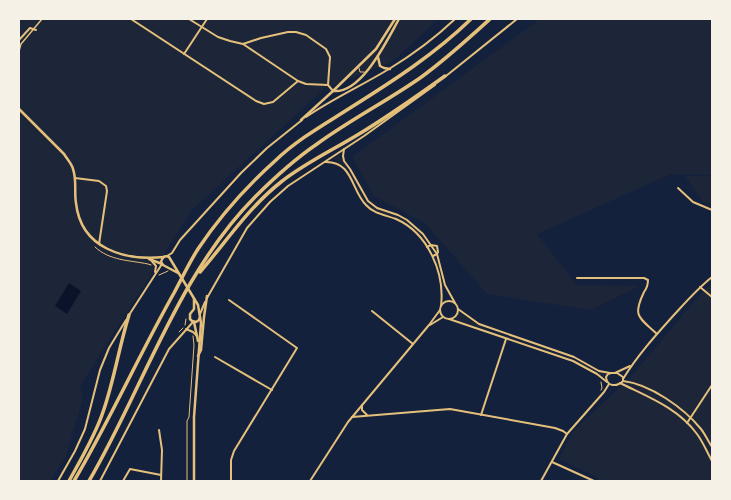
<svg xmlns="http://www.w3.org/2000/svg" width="731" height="500" font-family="Mulish,sans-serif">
<rect width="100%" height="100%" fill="#14213d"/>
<g fill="#1d2539">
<path d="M 19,19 L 438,19 L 392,62 L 324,89 L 192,210 L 80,386 L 83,398 L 66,456 L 50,481 L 19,481 Z"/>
<path d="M 540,19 L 712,19 L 712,175 L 671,174 L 537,234 L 577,285 L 640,286 L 590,310 L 487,294 L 426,224 L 374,196 L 352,157 Z"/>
<path d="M 340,154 C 341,162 348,168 353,175 C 358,184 361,197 369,204 C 377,211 388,212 397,216 C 409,222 423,233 429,245 L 428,245 C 420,234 410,225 398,219 C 388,214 375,213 367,205 C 353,191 354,167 333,159 Z"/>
<path d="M 685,176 L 712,176 L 712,205 L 703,202 Z"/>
<path d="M 712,284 L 712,481 L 598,481 L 599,478 L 559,459 L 573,431 L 631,377 L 703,291 Z"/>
<path d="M 460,312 L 471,321 L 482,327 L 574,359 L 605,374 L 604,377 L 574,360 L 455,319 L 459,315 Z"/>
</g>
<path fill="#0b132b" d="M 69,283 L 81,291 L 67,314 L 55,306 Z"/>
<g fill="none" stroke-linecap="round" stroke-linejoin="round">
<g stroke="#e5c07b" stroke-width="1">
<path d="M 95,247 C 110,261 129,260 148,264 L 151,265"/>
<path d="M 159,275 L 168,271"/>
<path d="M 185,325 L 186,319"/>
<path d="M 179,332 L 183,328"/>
<path d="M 601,390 L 602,388 L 601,382"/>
<path d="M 187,481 L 187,421 L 189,417 L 194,345 L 193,336"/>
</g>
<path stroke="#e5c07b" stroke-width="1" d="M 359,68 L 360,72 L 364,72"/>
<path stroke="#e5c07b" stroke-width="1.5" d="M 19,51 L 21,44 L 42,19"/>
<g stroke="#e5c07b" stroke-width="2">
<path d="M 131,19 L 256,101 L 264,104 L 273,102 L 298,81"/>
<path d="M 189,19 L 218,37 L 230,41 L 243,44 L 298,81 L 306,84 L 328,85"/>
<path d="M 19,40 L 30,28 L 36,30"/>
<path d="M 243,44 L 261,38 L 288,32 L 296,32 L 306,35 L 326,49 L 330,57 L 328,85 L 333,91"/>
<path d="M 184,54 L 207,19"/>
<path d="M 446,76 L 517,19"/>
<path d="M 306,117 C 332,99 361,86 389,69 C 412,55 435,38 455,19"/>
<path d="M 344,149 L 343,156 L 344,161 L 350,169 L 368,201 L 377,208 L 398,215 L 407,220 L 423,234 L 437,254 L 445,285 L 455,303"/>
<path d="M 325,162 C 353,161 351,190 366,205 C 374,214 386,215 396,219 C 428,233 445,273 441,306"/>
<path d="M 75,178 L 99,181 L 106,186 L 107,191 L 99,244"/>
<path d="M 678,188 L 693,202 L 712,210"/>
<path d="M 427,247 L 431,245 L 437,246 L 438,252 L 437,254 L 433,256"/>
<path d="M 167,256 L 172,253 L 180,240 L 241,173 L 267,148 L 302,120"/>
<path d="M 151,260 L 156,266 L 155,272"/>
<path d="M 577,278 L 644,278 L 648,280 C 648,285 647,288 644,292 C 632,317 639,317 657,334"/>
<path d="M 700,287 L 712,297"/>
<path d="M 207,298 L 247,228 L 270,202 L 288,186 L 364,136 L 435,85"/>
<path d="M 229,300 L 297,348 L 234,451 L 231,460 L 231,481"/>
<circle cx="449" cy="310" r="9"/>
<path d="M 458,309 L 479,324 L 574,357 L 599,371 L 610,373"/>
<path d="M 372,311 L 413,344"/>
<path d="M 200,314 L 205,302"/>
<path d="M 129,315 L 162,264"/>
<path d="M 449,319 L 573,361 L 597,374 L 607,382"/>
<path d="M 430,325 L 443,317"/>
<path d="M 186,329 L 193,332 L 197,336"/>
<path d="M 215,357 L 272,390"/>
<path d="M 611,373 L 617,373 L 623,377 L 623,381 C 617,387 607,387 606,377 L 608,374 Z"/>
<path d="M 615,373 L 630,366"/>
<path d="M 623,379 C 637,356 655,336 673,316 C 685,303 697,289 712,277"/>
<path d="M 623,381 C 650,384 684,408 701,429 C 705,434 708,441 712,447"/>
<path d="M 620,383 C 648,397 678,408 697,434 C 703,442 707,452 712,461"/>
<path d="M 362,405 L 362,410 L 367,415"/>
<path d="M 481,415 L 506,339"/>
<path d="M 352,417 L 450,409 L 555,428 L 563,431 L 567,434"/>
<path d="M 687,423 L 712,385"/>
<path d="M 159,430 L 162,450 L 161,481"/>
<path d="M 552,462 L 594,481"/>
<path d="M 58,481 L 75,451 L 85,429 L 100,370 L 109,348 L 126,320"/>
<path d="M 100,481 L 169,349 L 193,322"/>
<path d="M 123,481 L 130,469 L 161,475"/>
<path d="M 310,481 L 348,422 L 429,325 L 440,310"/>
<path d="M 541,481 L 567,434 L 604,392 L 609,384"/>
</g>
<g stroke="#e5c07b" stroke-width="2.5">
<path d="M 378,57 L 380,66 L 384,68 L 390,69"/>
<path d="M 333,91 C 362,94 387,40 399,19"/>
<path d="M 19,109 L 64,154 C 67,159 72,164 73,169 C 77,180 74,192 76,203 C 81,249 125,261 164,257"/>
<path d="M 301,120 L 333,91 L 376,49 L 395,19"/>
<path d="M 149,259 L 162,264"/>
</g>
<g stroke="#e5c07b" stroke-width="2.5">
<path d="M 178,273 L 163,265 L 161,262 C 162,258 164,255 169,257 L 198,305 L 201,323 L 194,417 L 194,481"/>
<path d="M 194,299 L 194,309 L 190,314 L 190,319 L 192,321 L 196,322 L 199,320 L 200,317"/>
<path d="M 194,322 L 198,341"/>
<path d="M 198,356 L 201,350 L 204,317 L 207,296"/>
</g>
<g stroke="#e5c07b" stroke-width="3.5">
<path d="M 200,272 C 226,242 249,207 281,182 C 305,163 333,150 359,134 C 389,116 417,96 445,76"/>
<path d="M 69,481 C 81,459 95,436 103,412 C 114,381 119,347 129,315"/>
<path d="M 74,481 C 110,420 139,355 174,293 C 182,278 189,263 198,249 C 220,216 247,186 276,160 C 298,139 325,124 350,108 C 393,81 435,54 471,19"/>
<path d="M 89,481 C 143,389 178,274 255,197 C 274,178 295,159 317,144 C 350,120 387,101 420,78 C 445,60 468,39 490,19"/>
</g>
</g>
<rect width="731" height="500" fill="none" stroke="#f6f1e7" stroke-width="40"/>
</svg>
